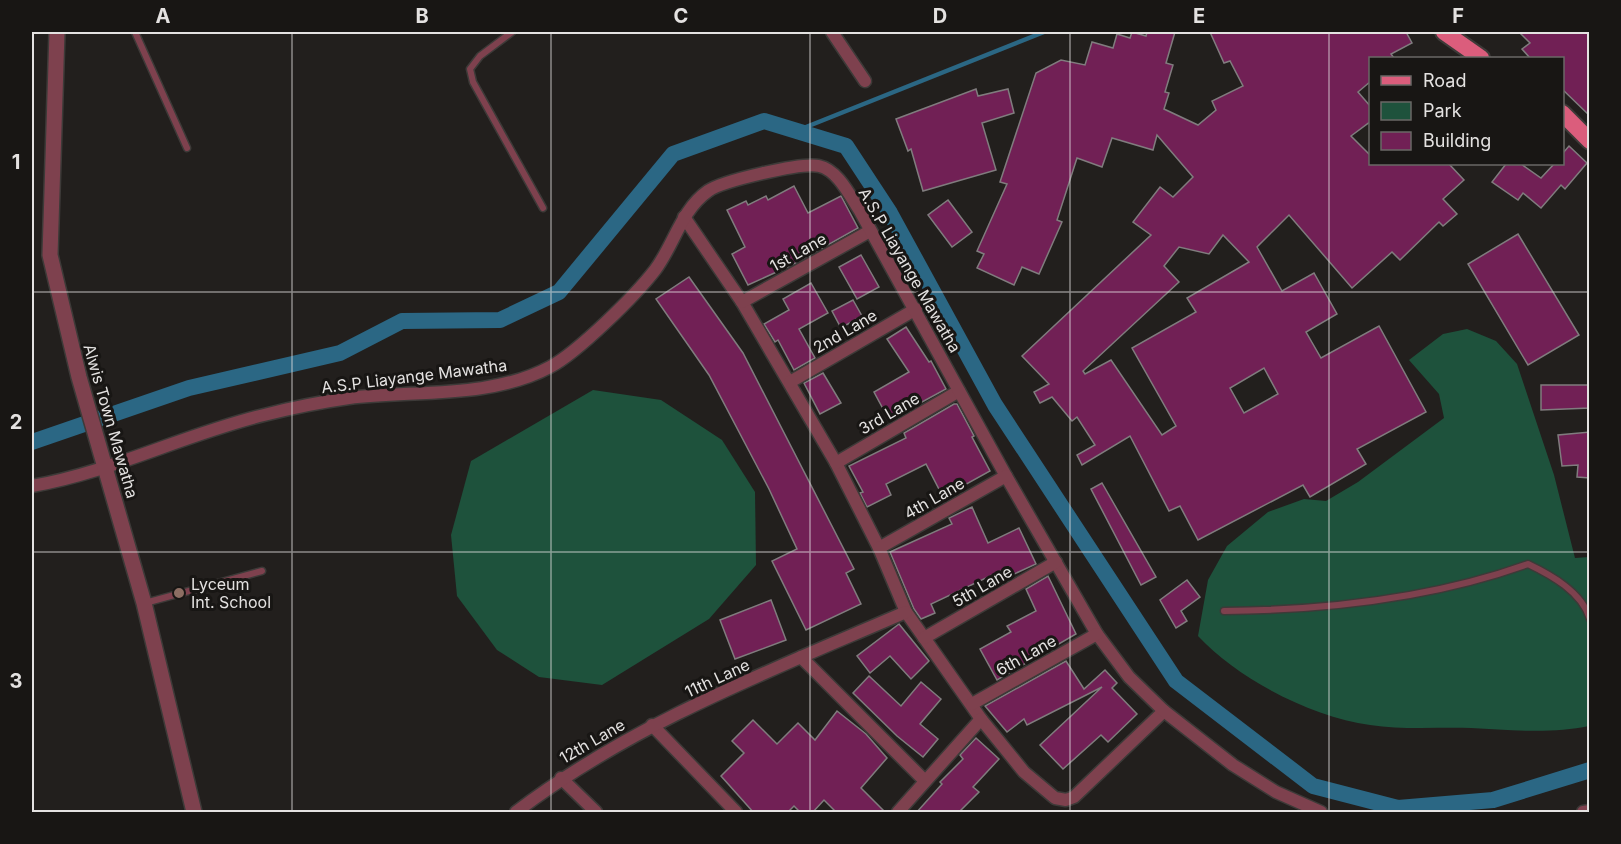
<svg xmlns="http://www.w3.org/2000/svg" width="1621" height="844" font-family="Inter,sans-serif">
<rect width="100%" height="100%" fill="#221f1d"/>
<g fill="#1e523c">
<path d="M 1467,329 L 1496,341 L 1517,364 L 1554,475 L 1575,558 L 1589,557 L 1589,726 C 1552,734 1509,730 1471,728 C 1438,727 1402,730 1370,725 C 1311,717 1238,679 1198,636 L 1208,580 L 1227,546 L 1268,512 L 1304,499 L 1326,501 L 1358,482 L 1444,418 L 1439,394 L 1409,360 L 1443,334 Z"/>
<path d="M 593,390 L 661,400 L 722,440 L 755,492 L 756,565 L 709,619 L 602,685 L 539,677 L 497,650 L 457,596 L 451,535 L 471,461 Z"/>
</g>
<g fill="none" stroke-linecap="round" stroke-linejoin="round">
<path stroke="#2b6784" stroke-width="4.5" d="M 796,131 L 1044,32"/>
<path stroke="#2b6784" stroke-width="16" d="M 32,442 L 189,388 L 340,353 L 402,321 L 500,320 L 559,292 L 673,154 L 764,121 L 846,146 L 890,213 L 995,405 L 1176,681 L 1313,786 L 1398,808 L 1493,800 L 1590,770"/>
</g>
<g fill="#712055" stroke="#807c7e" stroke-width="1.5" fill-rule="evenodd">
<path d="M 1132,32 L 1146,36 L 1147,32 L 1175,32 L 1166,63 L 1173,65 L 1165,92 L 1169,93 L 1164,109 L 1198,125 L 1216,110 L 1212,101 L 1243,86 L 1230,61 L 1224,63 L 1210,32 L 1406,32 L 1412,43 L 1391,54 L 1394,58 L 1371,58 L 1371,81 L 1358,92 L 1371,107 L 1371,121 L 1351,136 L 1371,156 L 1371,164 L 1449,164 L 1464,180 L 1443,199 L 1457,214 L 1443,226 L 1439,222 L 1400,260 L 1392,252 L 1352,288 L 1289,215 L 1257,247 L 1282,291 L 1314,273 L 1337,314 L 1306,332 L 1321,358 L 1379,326 L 1426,412 L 1357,449 L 1366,464 L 1310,497 L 1303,485 L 1198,540 L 1180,506 L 1169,511 L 1130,436 L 1082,465 L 1077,455 L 1095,445 L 1077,417 L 1072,421 L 1052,397 L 1040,403 L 1034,392 L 1049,384 L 1022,356 L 1151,235 L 1133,222 L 1160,187 L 1173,197 L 1193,177 L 1157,135 L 1153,150 L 1112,138 L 1102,167 L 1077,158 L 1057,220 L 1062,222 L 1039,274 L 1022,267 L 1014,285 L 977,268 L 984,254 L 977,251 L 1007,184 L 1000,182 L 1036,73 L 1061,60 L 1085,65 L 1092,42 L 1113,48 L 1117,34 L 1130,38 ZM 1223,235 L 1249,262 L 1187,298 L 1196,312 L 1132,348 L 1176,426 L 1162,435 L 1111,360 L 1085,374 L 1083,371 L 1179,282 L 1164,266 L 1179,247 L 1209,254 ZM 1264,368 L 1278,394 L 1244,413 L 1230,388 Z"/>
<path d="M 1519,32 L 1590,32 L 1590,116 L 1563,90 L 1563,58 L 1530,58 L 1522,49 L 1530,43 Z"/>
<path d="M 976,89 L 978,96 L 1008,89 L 1014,113 L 982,123 L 996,170 L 923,191 L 911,149 L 908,151 L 896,119 Z"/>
<path d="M 1569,146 L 1587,163 L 1565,189 L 1561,185 L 1541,208 L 1523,193 L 1518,200 L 1492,182 L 1506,164 L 1521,164 L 1541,178 L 1554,164 L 1563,164 L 1563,153 Z"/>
<path d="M 794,186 L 808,213 L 841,196 L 858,228 L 792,265 L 748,285 L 732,254 L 745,247 L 727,210 L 746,201 L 748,205 L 766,196 L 768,200 Z"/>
<path d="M 948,200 L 972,232 L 952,247 L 928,215 Z"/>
<path d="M 1518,234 L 1579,335 L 1528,365 L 1468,264 Z"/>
<path d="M 861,255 L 879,287 L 857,299 L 839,267 Z"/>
<path d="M 689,277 L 743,353 L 854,569 L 846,573 L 861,604 L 806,630 L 772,561 L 797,549 L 769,489 L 709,375 L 656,299 Z"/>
<path d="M 811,283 L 828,313 L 799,329 L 815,358 L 794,370 L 778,340 L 775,342 L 764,324 L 789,310 L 783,299 Z"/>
<path d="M 853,300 L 862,316 L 841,328 L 832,311 Z"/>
<path d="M 906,327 L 929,362 L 931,361 L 946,389 L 889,420 L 874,392 L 909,372 L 887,339 Z"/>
<path d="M 823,373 L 841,403 L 820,414 L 804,383 Z"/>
<path d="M 1541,385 L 1590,385 L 1590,408 L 1541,410 Z"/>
<path d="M 954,404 L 957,404 L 974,436 L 972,437 L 990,471 L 943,497 L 926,464 L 886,484 L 891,495 L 867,507 L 860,493 L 863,492 L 849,466 L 906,438 L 904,433 Z"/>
<path d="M 1590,432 L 1590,478 L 1577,477 L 1578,465 L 1562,466 L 1558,435 Z"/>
<path d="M 1102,483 L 1156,577 L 1141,585 L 1091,489 Z"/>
<path d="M 972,507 L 988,543 L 1019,528 L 1036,564 L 1012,575 L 1009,567 L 931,604 L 935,613 L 921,619 L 914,609 L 890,552 L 952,524 L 949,518 Z"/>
<path d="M 1048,576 L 1076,634 L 997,680 L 980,649 L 1011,632 L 1007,626 L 1036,611 L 1026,589 Z"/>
<path d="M 1187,580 L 1200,597 L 1181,611 L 1187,621 L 1176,628 L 1160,600 Z"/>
<path d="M 771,600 L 786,640 L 735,659 L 720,620 Z"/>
<path d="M 899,624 L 929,661 L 911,679 L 890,656 L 870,673 L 857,656 Z"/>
<path d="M 1066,661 L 1084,689 L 1105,670 L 1117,683 L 1112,688 L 1137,714 L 1108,742 L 1101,735 L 1063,769 L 1040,745 L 1102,687 L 1027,725 L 1024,719 L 1007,732 L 985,706 Z"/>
<path d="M 869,676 L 901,706 L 921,682 L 941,699 L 920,724 L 938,739 L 923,757 L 897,736 L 853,693 Z"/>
<path d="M 837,711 L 866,734 L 887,758 L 861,788 L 886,813 L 837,813 L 824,800 L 812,813 L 801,813 L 794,806 L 787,813 L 754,813 L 721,776 L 744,753 L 732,741 L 753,720 L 777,744 L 798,723 L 815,740 Z"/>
<path d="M 976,738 L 999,759 L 973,787 L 979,792 L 958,813 L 916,813 L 942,784 L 940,782 L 963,759 L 960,755 Z"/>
</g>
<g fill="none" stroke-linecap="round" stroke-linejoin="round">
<defs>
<g id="service">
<path d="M 135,32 L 187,148"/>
<path d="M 512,32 L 480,56 L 470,69 L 473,82 L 543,208"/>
<path d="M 145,603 L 262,571"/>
<path d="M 1224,611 C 1327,610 1431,599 1528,564 C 1551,575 1582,592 1590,619"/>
</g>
<g id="minor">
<path d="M 832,32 L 865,81"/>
<path d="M 684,217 L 742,302 L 836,463 L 879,548 L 906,612 L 981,719 L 1024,772 L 1055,798 L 1066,800 L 1074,797 L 1164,711"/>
<path d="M 742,302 L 870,231"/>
<path d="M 790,382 L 916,309"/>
<path d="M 836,463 L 959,391"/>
<path d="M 32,486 C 112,472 185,434 264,415 C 291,408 321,402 349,398 C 414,390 490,399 550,367 C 578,352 635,296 655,270 C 674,245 681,210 708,191 C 722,181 802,162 819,166 C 838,170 850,196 860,211 L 1006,476 L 1097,634 L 1129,677 L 1164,711 L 1233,765 L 1276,792 L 1321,812"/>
<path d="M 879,548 L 1006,476"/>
<path d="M 924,638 L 1056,562"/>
<path d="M 801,657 L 925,781"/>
<path d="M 972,704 L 1097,634"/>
<path d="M 652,725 L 736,812"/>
<path d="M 561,778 L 596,812"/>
<path d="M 516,812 C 633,723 772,670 906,612"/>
<path d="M 898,812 L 981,719"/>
<path d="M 1583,812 L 1590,811"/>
</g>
<path id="tertiary" d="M 57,32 L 50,255 L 79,377 L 144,603 L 194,812"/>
<g id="primary">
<path d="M 1444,32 L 1481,58"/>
<path d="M 1562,113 L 1590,141"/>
</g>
</defs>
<use href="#service" stroke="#3d3a38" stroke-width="9"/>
<use href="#minor" stroke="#3d3a38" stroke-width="15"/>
<use href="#tertiary" stroke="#3d3a38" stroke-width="18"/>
<use href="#primary" stroke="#3d3a38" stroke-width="20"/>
<use href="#service" stroke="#7e414e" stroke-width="6"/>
<use href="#minor" stroke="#7e414e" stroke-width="12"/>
<use href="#tertiary" stroke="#7e414e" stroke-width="15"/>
<use href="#primary" stroke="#db5d7c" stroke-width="16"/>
</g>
<path fill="none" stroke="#e4e2e1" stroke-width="1.5" stroke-opacity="0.55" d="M 292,32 L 292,812M 551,32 L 551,812M 810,32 L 810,812M 1070,32 L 1070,812M 1329,32 L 1329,812M 32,292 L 1590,292M 32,552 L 1590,552"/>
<circle fill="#8d6e63" stroke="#181614" stroke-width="2" cx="179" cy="593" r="6"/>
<g text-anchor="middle" stroke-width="6" stroke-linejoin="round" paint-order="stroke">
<g font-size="16" fill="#e4e2e1" stroke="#181614">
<text transform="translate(798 252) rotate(-29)" y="6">1st Lane</text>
<text transform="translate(910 270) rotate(60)" y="6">A.S.P Liayange Mawatha</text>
<text transform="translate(845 331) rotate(-30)" y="6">2nd Lane</text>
<text transform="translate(414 376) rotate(-7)" y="6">A.S.P Liayange Mawatha</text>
<text transform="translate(889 413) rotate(-30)" y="6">3rd Lane</text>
<text transform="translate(111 421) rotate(74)" y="6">Alwis Town Mawatha</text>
<text transform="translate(934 498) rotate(-30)" y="6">4th Lane</text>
<text transform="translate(982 586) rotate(-30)" y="6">5th Lane</text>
<text transform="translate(1026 655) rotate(-29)" y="6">6th Lane</text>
<text transform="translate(717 678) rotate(-25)" y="6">11th Lane</text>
<text transform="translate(592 741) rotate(-30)" y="6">12th Lane</text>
</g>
<g font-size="16" fill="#e4e2e1" stroke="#181614" text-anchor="start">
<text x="191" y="590">Lyceum<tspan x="191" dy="18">Int. School</tspan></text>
</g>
</g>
<rect width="1621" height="844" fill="none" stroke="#181614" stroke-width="66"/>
<rect x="1369" y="57" width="195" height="108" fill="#181614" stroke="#6a6866" stroke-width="1.5"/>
<rect x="1381" y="76" width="30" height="9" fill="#db5d7c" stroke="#6a6866" stroke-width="1.5"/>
<text x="1423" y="87" font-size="18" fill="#e4e2e1">Road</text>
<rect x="1381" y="102" width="30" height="18" fill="#1e523c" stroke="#6a6866" stroke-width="1.5"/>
<text x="1423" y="117" font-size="18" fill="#e4e2e1">Park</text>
<rect x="1381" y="132" width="30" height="18" fill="#712055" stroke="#6a6866" stroke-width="1.5"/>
<text x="1423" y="147" font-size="18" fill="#e4e2e1">Building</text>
<rect x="33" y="33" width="1555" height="778" fill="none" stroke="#e4e2e1" stroke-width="2"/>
<g font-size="20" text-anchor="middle" font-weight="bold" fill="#e4e2e1">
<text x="163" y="23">A</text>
<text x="422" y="23">B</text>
<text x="681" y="23">C</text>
<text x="940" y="23">D</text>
<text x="1199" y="23">E</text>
<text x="1458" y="23">F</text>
<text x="16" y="169">1</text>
<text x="16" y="429">2</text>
<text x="16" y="688">3</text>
</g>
</svg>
